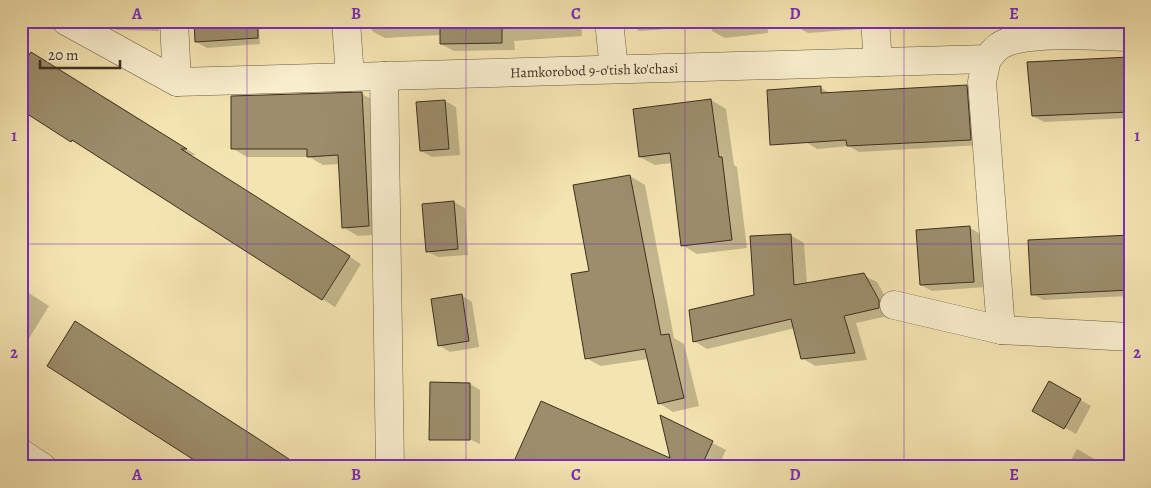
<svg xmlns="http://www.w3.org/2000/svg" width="1151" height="488" font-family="Alegreya,serif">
<rect width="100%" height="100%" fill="#f4e4b0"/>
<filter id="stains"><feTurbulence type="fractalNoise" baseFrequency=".004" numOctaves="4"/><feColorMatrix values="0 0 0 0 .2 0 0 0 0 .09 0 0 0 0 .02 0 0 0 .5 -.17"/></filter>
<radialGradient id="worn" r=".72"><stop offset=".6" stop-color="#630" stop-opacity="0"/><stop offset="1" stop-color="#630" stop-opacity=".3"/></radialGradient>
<g fill="#0003">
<path d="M 106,21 L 159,21 L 159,31 L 117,30 L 106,24 Z"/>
<path d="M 195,21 L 258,21 L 260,44 L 207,48 L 196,42 Z"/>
<path d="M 371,21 L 581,21 L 582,36 L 514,41 L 515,50 L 454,51 L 441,44 L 441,35 L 385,38 L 372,31 Z"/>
<path d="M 625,21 L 767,21 L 768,33 L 725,38 L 712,31 L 711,26 L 639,31 Z"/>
<path d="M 797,21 L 860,21 L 861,29 L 808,33 L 797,27 Z"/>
<path d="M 21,48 L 100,97 L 101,95 L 113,102 L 196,155 L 190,155 L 361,264 L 335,307 L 21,108 Z"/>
<path d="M 1130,58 L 1130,118 L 1044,122 L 1033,116 L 1029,63 Z"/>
<path d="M 966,86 L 977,92 L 981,145 L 859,152 L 849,146 L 817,149 L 806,142 L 821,88 L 831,94 Z"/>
<path d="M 362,94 L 377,102 L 383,234 L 358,236 L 343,227 L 340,164 L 323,165 L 309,157 L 247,157 L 232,148 Z"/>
<path d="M 711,100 L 726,109 L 734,165 L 737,167 L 747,248 L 697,254 L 682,245 L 672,163 L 655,165 L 640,157 L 634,111 Z"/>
<path d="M 445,101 L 456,107 L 460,155 L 432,157 L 421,151 Z"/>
<path d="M 630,176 L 645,185 L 674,338 L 684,344 L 699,406 L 673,412 L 659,403 L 648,359 L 601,366 L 586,358 L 591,272 Z"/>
<path d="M 454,202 L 465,208 L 468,255 L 438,257 L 427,251 Z"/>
<path d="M 970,228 L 981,234 L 985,287 L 932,291 L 921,285 Z"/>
<path d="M 790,235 L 804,243 L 807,284 L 863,275 L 877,282 L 892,309 L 892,315 L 856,323 L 867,360 L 815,366 L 802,358 L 795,328 L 707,349 L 694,341 L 755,296 Z"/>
<path d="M 1130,236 L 1130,296 L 1043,300 L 1033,294 L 1029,241 Z"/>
<path d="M 21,288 L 49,306 L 23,348 L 21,347 Z"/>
<path d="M 461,295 L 472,302 L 479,347 L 450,352 L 439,345 Z"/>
<path d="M 1050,382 L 1091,406 L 1076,434 L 1034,410 Z"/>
<path d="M 470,384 L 480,390 L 480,444 L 442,427 Z"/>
<path d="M 662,417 L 726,450 L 718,467 L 531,467 L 517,459 L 672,460 Z"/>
<path d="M 1077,449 L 1108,467 L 1067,467 Z"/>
</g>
<g fill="#9c8d6b" stroke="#3d2f21">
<path d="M 194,21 L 258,21 L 258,38 L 195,42 Z"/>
<path d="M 440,21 L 502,21 L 502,43 L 440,44 Z"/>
<path d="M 31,52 L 187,149 L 181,149 L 350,256 L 322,300 L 72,140 L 71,142 L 21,110 L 21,67 Z"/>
<path d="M 1130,57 L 1130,112 L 1032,116 L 1027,62 Z"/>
<path d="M 967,85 L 971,140 L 847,146 L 846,140 L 770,145 L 767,90 L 821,86 L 821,93 Z"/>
<path d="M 362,92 L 369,226 L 342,228 L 338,155 L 307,157 L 307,149 L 231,149 L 231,96 Z"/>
<path d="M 711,99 L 719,157 L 722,157 L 732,240 L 681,246 L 670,153 L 639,157 L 633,109 Z"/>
<path d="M 445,100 L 449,149 L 420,151 L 416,102 Z"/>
<path d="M 630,175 L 661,335 L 669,334 L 684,398 L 658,404 L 645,349 L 585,359 L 571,274 L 589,271 L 573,185 Z"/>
<path d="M 454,201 L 458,249 L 426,252 L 422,204 Z"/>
<path d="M 970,226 L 974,282 L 920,285 L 916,230 Z"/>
<path d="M 791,234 L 794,285 L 864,273 L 879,300 L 879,308 L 844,316 L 855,353 L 801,359 L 791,319 L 693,342 L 689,310 L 754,295 L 750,236 Z"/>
<path d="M 1130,235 L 1130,290 L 1031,295 L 1028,240 Z"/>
<path d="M 462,294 L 469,341 L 438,346 L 431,299 Z"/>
<path d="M 75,321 L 257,438 L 301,467 L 205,467 L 47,366 Z"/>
<path d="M 1049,381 L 1081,399 L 1064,429 L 1032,411 Z"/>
<path d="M 430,382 L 470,383 L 470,440 L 429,440 Z"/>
<path d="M 541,401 L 670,458 L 660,415 L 713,441 L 701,467 L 533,467 L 515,459 Z"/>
</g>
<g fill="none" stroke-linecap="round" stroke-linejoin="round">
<defs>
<g id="street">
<path id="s1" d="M 66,21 L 177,82 L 987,59 C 991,55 994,50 998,47 C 1022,29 1099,37 1130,37"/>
<path d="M 174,21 L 177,82"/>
<path d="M 346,21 L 350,77"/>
<path d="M 609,21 L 614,69"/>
<path d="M 875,21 L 878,62"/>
<path d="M 987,59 L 982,82 L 1001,330"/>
<path d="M 384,76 L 390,467"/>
<path d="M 894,305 L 1001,330 L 1130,337"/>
<path d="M 21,453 L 42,467"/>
</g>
</defs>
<use href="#street" stroke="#6b5c45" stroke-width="29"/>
<use href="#street" stroke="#f8edcc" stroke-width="28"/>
</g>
<path fill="none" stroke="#7b2cbf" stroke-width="1" stroke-opacity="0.55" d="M 247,21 L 247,467M 466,21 L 466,467M 685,21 L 685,467M 904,21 L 904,467M 21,244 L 1130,244"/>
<g text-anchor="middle" stroke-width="4.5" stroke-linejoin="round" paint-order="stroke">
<g font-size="14" fill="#3d2f21" stroke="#f8edcc">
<text dy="5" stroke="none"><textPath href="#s1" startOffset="544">Hamkorobod 9-o'tish ko'chasi</textPath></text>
</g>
</g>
<rect width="1151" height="488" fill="none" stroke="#f4e4b0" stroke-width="55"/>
<path d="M40 60v8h80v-8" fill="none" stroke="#3d2f21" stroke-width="2.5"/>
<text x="48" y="60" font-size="15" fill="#3d2f21" stroke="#f8edcc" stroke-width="4" paint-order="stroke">20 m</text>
<rect x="28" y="28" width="1096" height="432" fill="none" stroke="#7b2cbf" stroke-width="2"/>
<g font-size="16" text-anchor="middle" font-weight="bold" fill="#7b2cbf">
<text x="137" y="19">A</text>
<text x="356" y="19">B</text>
<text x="576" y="19">C</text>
<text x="795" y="19">D</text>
<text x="1014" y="19">E</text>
<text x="14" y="141">1</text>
<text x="1137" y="141">1</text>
<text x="14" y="358">2</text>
<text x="1137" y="358">2</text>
<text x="137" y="480">A</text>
<text x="356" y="480">B</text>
<text x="576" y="480">C</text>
<text x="795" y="480">D</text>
<text x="1014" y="480">E</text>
</g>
<rect width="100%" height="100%" filter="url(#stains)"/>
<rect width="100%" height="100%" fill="url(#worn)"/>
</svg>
